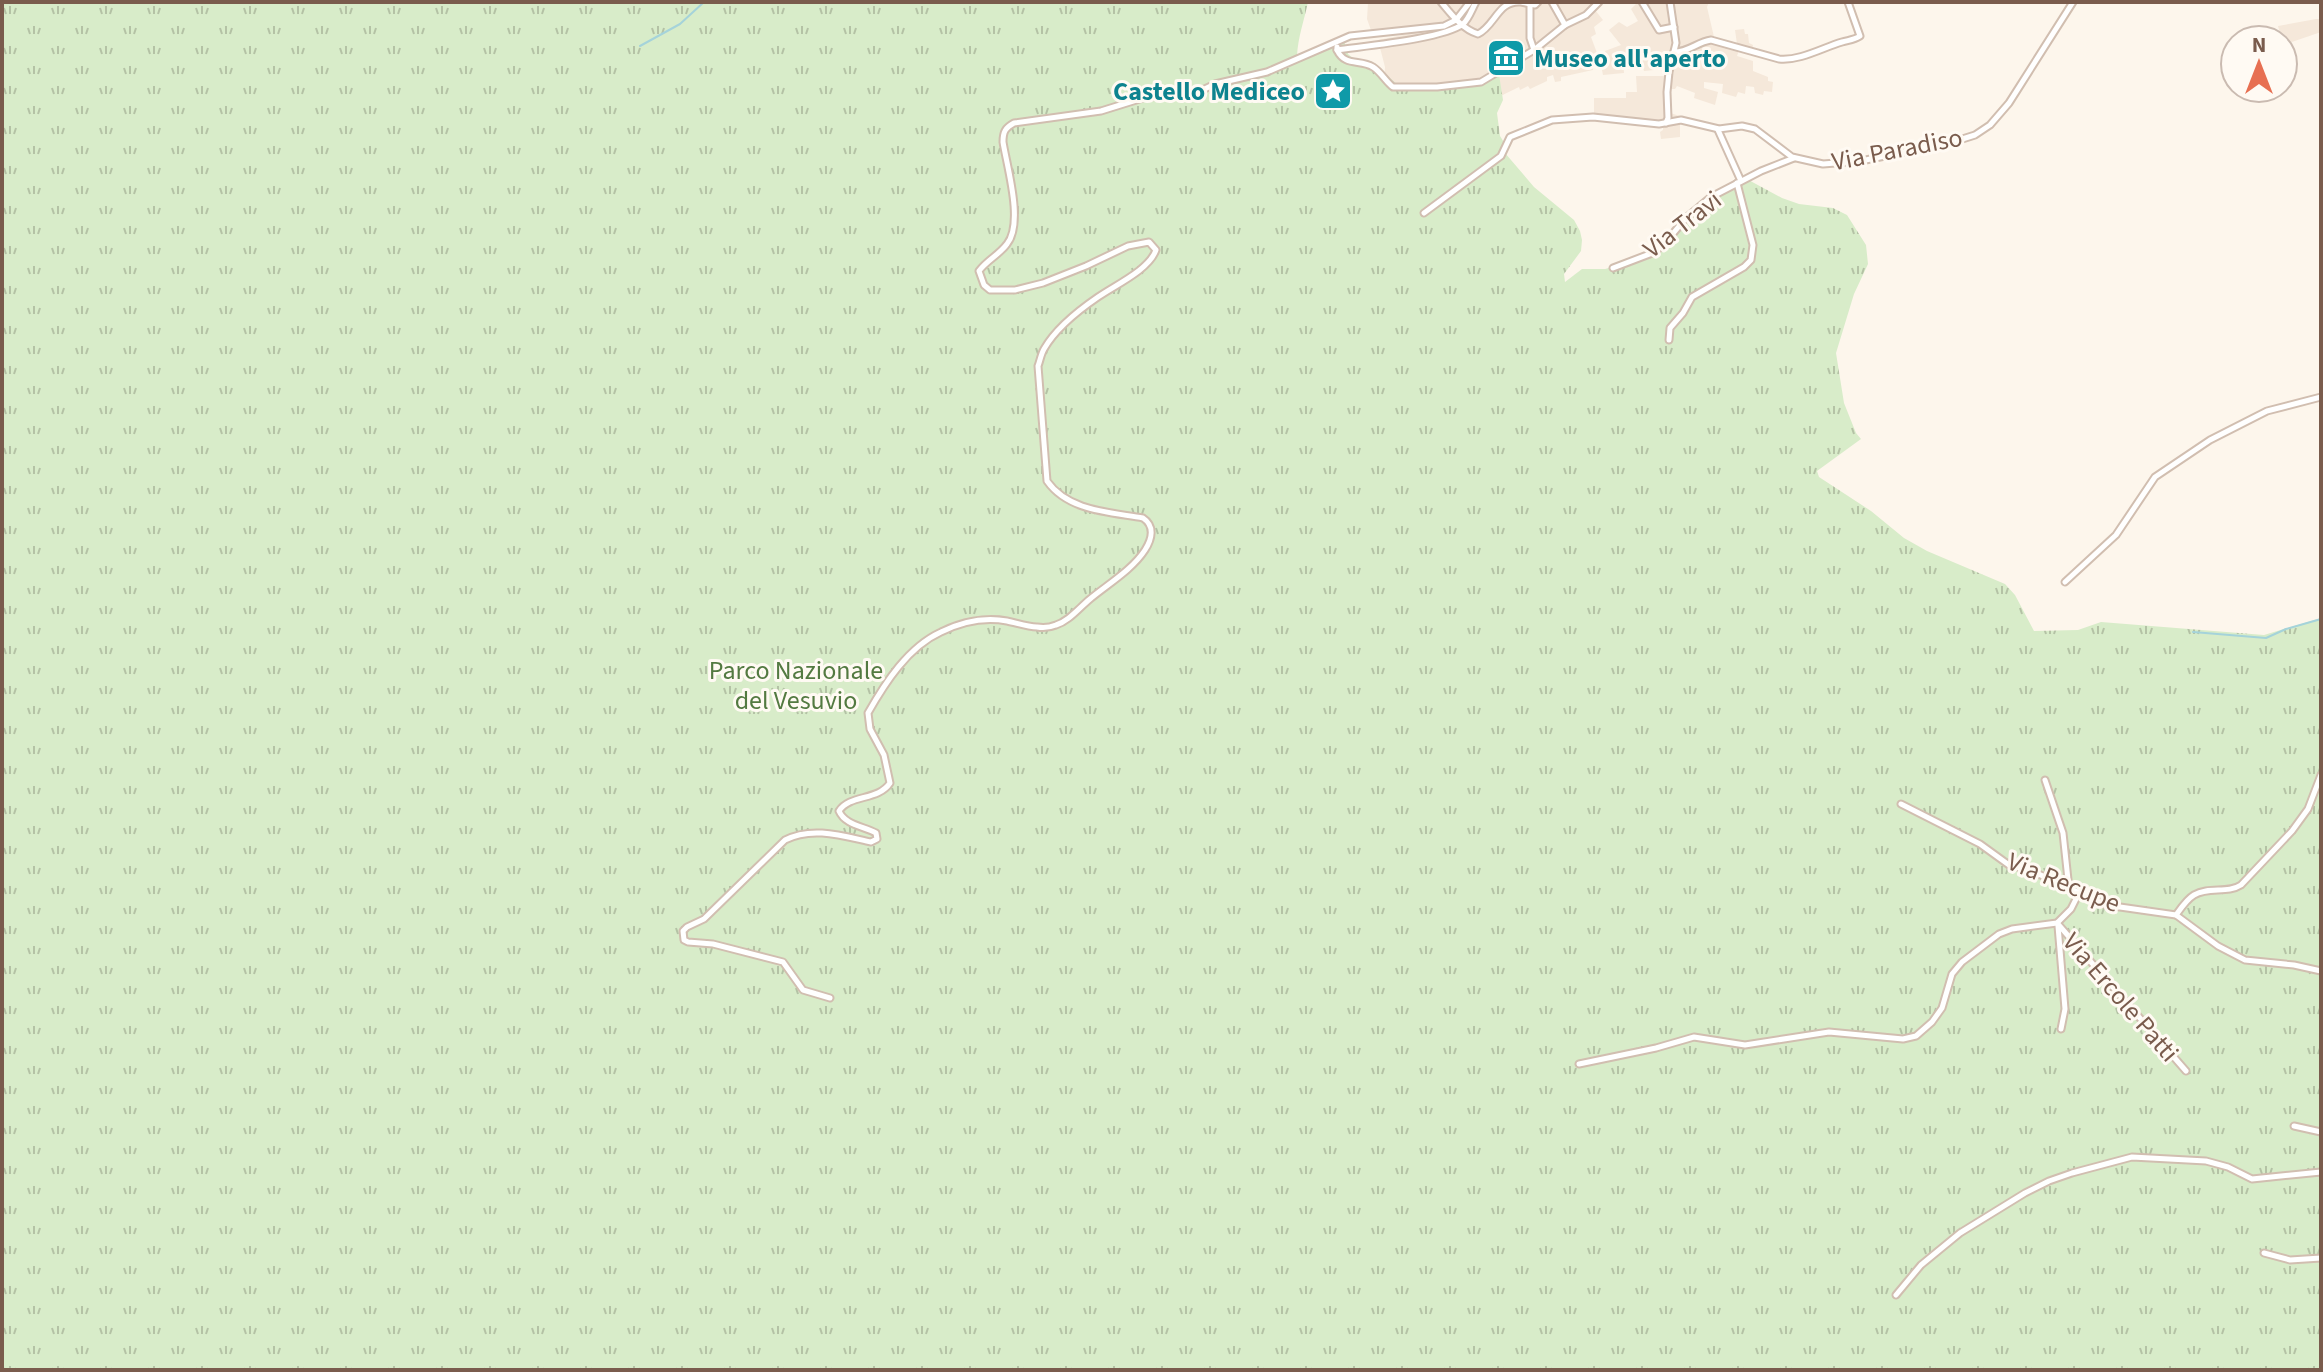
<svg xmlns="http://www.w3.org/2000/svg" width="2323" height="1372" font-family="'Source Sans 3',sans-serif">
<defs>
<pattern id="park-tufts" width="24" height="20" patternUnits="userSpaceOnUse" patternTransform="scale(2)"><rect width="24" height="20" fill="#d8ecc9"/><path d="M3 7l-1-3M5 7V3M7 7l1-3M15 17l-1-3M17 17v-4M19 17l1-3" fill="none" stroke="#b4c2a5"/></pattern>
</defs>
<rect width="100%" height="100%" fill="#fdf6ec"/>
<g fill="#f5e8da">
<path d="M 1372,2 L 1603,2 L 1595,10 L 1603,20 L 1594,27 L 1596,34 L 1591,37 L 1597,53 L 1593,54 L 1593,70 L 1561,77 L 1561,81 L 1555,82 L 1553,75 L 1547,77 L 1547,81 L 1530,89 L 1528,86 L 1520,90 L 1519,87 L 1472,110 L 1383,104 L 1385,67 L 1378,40 L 1414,33 L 1372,33 L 1367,19 L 1368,3 Z"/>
<path d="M 1638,2 L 1709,2 L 1707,7 L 1714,37 L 1737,44 L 1735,30 L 1744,29 L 1745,34 L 1748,34 L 1749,43 L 1753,45 L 1752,53 L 1739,50 L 1737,56 L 1753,61 L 1753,71 L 1768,77 L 1768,81 L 1773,82 L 1772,92 L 1764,91 L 1763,95 L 1755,93 L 1754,87 L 1746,86 L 1745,94 L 1738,92 L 1736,97 L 1722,93 L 1723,84 L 1704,82 L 1704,88 L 1718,92 L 1715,105 L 1694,98 L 1695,93 L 1677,86 L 1675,89 L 1669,89 L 1670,113 L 1680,116 L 1680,137 L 1661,139 L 1660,132 L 1663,130 L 1663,124 L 1594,117 L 1594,98 L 1626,98 L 1626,92 L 1637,92 L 1636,76 L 1666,76 L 1668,68 L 1655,65 L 1654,70 L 1644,71 L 1642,64 L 1638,64 L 1636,58 L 1623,59 L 1624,73 L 1603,75 L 1601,65 L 1609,63 L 1605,51 L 1621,45 L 1609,30 L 1619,22 L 1627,27 L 1638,21 L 1631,9 Z"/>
<path d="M 2316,19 L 2321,19 L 2321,32 L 2283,45 L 2278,26 Z"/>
</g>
<path fill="url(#park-tufts)" d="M 2,2 L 1308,2 C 1304,21 1298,37 1297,56 L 1343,37 L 1348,54 L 1356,61 L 1371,61 L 1399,86 L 1442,85 L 1478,81 L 1498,68 L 1503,100 L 1497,113 L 1500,136 L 1505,144 L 1505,153 L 1534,187 L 1574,220 L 1580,231 L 1582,240 L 1581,251 L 1564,274 L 1565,282 L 1582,269 L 1605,269 L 1627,263 L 1660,249 L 1680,222 L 1703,199 L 1743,177 L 1782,198 L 1799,204 L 1833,208 L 1847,215 L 1866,245 L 1868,264 L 1854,294 L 1836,353 L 1844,403 L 1856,433 L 1861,439 L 1817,471 L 1819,477 L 1871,511 L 1904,538 L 1927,551 L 2005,584 L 2015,595 L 2034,631 L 2078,630 L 2101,622 L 2264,635 L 2321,618 L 2321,1370 L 2,1370 Z"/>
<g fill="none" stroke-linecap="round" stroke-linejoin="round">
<g stroke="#a5d3da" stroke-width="2">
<path d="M 640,46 L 680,24 L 704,2"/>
<path d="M 2193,632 L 2266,638 L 2286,629 L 2321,619"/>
</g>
<defs>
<g id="minor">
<path d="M 1441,2 C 1451,14 1462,29 1478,34 C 1495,26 1498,0 1521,2 C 1526,3 1530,4 1535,5 L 1538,2"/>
<path d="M 1552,2 L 1565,25"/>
<path d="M 1642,2 L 1659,30 L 1674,27"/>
<path d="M 1530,5 L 1530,38 L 1534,50"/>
<path d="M 1337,47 L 1337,50 C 1364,46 1443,39 1463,24 C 1469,19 1472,9 1476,2"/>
<path d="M 1337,50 C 1345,67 1360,59 1373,67 C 1381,72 1386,82 1393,87 L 1437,87 L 1481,82 L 1534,50 L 1565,25 L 1586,15 L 1599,2"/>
<path d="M 1674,52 C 1689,52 1697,42 1711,40 L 1779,59 C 1800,61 1822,48 1842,42 C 1849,40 1854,40 1860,36 L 1848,2"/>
<path d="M 1666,123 L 1668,118 L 1667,92 L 1669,72 L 1676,43 L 1670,2"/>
<path d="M 1718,130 L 1741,181"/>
<path d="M 1424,213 L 1501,156 L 1510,137 L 1552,120 L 1593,117 L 1659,124 L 1681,120 L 1719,129 L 1742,126 L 1755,129 L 1792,157 L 1823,164 L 1861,161 L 1956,141 L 1975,135 L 1990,125 L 2009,103 L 2073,2"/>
<path d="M 1613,268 L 1655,252 L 1665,243 L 1686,218 L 1711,197 L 1761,171 L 1794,158"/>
<path d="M 1669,340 L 1670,328 L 1683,313 L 1692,297 L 1744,267 L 1751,260 L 1753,245 L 1737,183"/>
<path d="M 2065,582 L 2116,535 L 2155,477 L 2210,440 L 2267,411 L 2321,397"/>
<path d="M 2045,780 L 2063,833 L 2069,889"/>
<path d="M 1901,804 L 1980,844 L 2009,865 L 2032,871 L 2106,905 L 2176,915 L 2218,946 L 2245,960 L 2294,965 L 2321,971"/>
<path d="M 2176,915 C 2181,908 2187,899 2194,895 C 2209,886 2227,894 2241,885 L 2292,831 L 2308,809 L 2321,775"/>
<path d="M 2057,923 L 2186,1071"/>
<path d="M 2058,926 L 2065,1009 L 2061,1029"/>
<path d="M 830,998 L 803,990 L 783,962 L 713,944 L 688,942 L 684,940 L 683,931 L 687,927 L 704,919 L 785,840 C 812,826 843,836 871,842 L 877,839 L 876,833 C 863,826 845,825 839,811 C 850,794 878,801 890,783 L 884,755 L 870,729 L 868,713 C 885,683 908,647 941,632 C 961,622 985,617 1007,621 C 1017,623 1027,627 1037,627 C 1043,628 1051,627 1056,625 C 1069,621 1079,608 1090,599 C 1108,584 1132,570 1145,550 C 1152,539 1155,526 1143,518 C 1109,512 1068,511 1047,481 L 1038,366 C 1040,361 1041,354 1044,349 C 1056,328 1079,310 1098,297 C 1115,285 1149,270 1156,250 L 1149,242 L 1128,246 L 1086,266 L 1043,283 L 1015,290 L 990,290 L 984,285 L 979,271 C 987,260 999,255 1007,244 C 1024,223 1007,167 1003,142 C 1003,132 1005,128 1014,123 L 1101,111 L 1146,97 L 1192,95 L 1215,84 L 1267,72 L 1350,36 L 1444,26 L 1456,20 L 1470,2"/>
<path d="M 1579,1064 L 1656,1048 L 1694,1037 L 1745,1045 L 1829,1032 L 1903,1039 L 1916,1036 L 1932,1022 L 1942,1008 L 1952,974 L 1962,962 L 1999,934 L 2012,929 L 2057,923 L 2071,909 L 2079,893"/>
<path d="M 2294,1126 L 2321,1132"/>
<path d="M 2264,1253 L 2290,1260 L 2321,1258"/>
<path d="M 1896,1295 L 1921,1265 L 1960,1233 L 2025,1193 L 2049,1181 L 2072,1173 L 2132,1157 L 2206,1161 L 2228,1167 L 2252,1179 L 2321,1172"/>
</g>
</defs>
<use href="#minor" stroke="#d1beb0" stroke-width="9"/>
<use href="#minor" stroke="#fff" stroke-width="5"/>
</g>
<defs>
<symbol id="museum-square" viewBox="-11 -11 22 22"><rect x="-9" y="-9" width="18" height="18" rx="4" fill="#0f9aa8" stroke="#fffaf3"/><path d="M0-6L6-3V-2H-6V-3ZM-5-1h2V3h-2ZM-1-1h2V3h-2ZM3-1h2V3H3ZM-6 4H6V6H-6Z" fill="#fff"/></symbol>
<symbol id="sight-square" viewBox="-11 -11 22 22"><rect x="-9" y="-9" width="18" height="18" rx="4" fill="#0f9aa8" stroke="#fffaf3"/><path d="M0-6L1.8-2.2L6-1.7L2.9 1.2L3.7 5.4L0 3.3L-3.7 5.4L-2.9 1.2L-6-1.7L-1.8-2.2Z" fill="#fff"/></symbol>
</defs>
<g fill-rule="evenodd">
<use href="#museum-square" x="1484" y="36" width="44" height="44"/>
<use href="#sight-square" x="1311" y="69" width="44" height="44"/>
</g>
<g text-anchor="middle" stroke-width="6" stroke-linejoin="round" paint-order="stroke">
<g font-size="26" font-weight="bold" fill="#0d838f" stroke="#fffaf3" text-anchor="start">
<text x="1534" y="67">Museo all'aperto</text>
<text x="1305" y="100" text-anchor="end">Castello Mediceo</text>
</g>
<g font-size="26" fill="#7a5c4d" stroke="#fffaf3">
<text transform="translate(1897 149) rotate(-11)" y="9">Via Paradiso</text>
<text transform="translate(1682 224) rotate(-38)" y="9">Via Travi</text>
<text transform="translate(2064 882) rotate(22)" y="9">Via Recupe</text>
<text transform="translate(2121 997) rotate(49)" y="9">Via Ercole Patti</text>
</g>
<g font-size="26" fill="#537a41" stroke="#fffaf3">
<text x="796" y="679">Parco Nazionale<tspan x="796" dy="30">del Vesuvio</tspan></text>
</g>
</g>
<rect width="2323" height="1372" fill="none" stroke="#7a5c4d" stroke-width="8"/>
<g transform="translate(2259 64)"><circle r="38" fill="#fffaf3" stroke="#cabbb1" stroke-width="2"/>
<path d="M0-6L14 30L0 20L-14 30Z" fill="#e76f51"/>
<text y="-12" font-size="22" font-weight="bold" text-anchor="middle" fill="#7a5c4d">N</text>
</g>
</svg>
